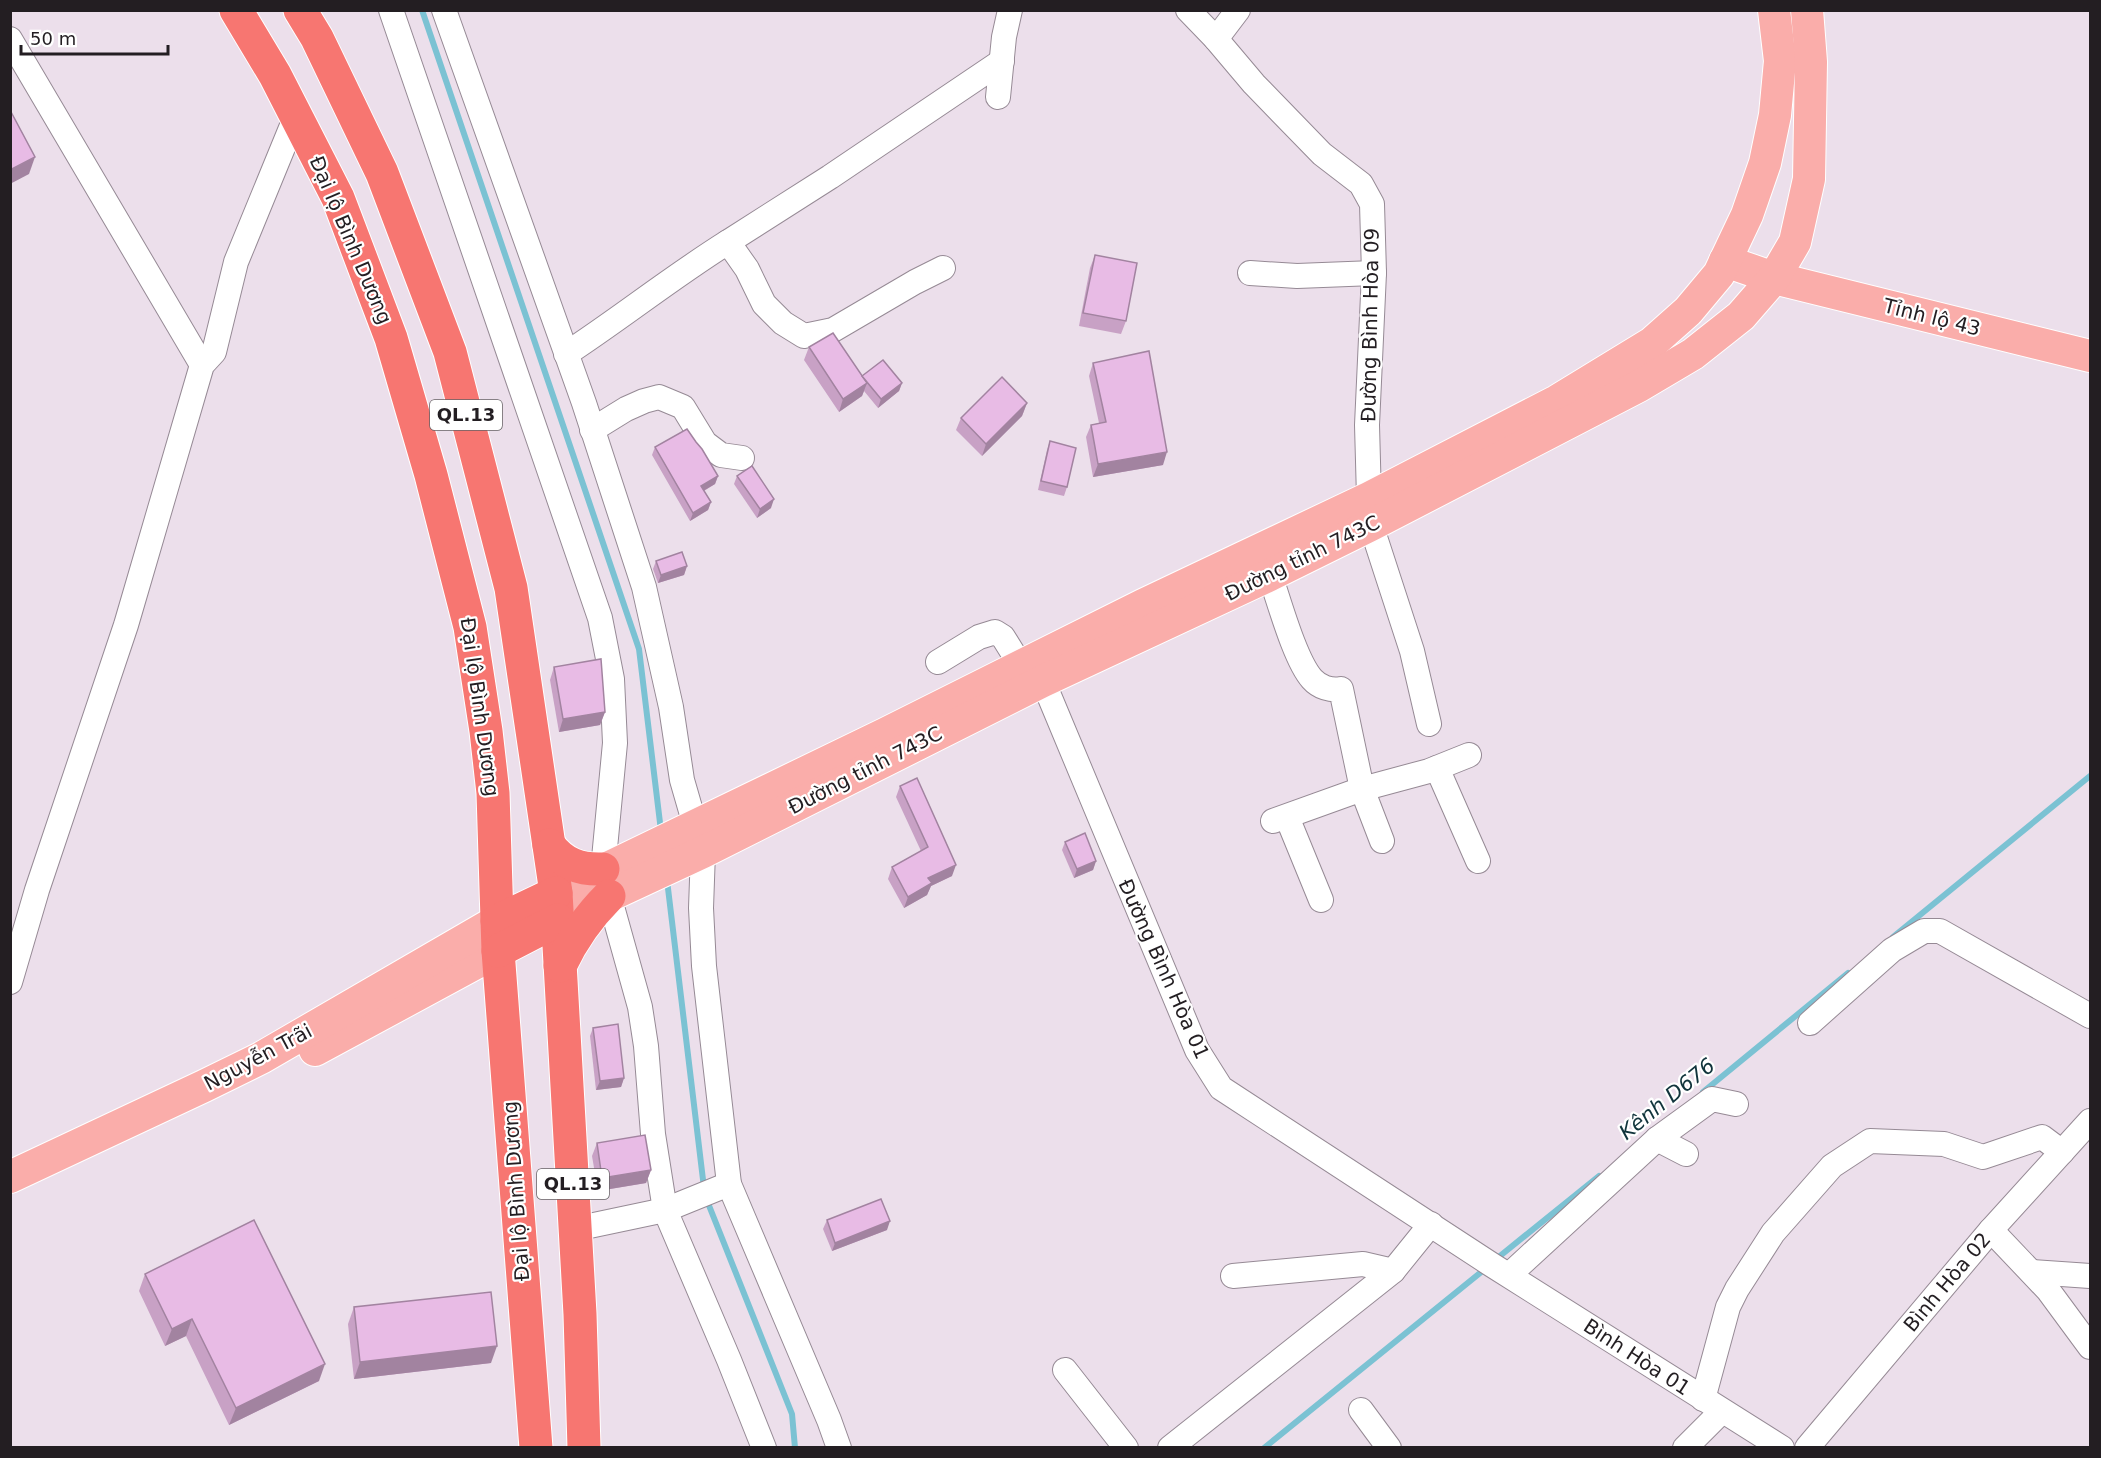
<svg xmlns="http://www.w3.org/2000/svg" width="2101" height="1458" font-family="'DejaVu Sans',sans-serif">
<rect width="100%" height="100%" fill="#ecdfeb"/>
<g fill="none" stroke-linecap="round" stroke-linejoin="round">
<g stroke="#7bc2d3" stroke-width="6">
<path d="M 422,10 L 639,649 L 661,831"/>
<path d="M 667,880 L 704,1188"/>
<path d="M 1893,937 L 2090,776"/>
<path d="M 1703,1092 L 1848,973"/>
<path d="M 706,1198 L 792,1414 L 795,1448"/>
<path d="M 1495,1260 L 1599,1176"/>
<path d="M 1264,1448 L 1485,1269"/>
</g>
<defs>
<g id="minor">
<path d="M 391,10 L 600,618 L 612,679 L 615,743 L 603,869"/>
<path d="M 444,10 L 584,403 L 644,587 L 671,707 L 682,780 L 695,825"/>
<path d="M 1188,10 L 1216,39 L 1254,84 L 1322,154 L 1361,184 L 1372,204 L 1374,273 L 1367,425 L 1369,498"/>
<path d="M 10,39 L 202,365"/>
<path d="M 1216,39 L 1238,10"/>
<path d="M 998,97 L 1004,37 L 1010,10"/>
<path d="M 728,242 L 830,177 L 1002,61"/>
<path d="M 1250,273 L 1297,276 L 1374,273"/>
<path d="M 566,354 C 621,318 672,277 728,242 L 747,269 L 764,304 L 783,323 L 804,336 L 833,330 L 915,282 L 943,268"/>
<path d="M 592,430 L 626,409 L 644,401 L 659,397 L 683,407 L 705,443 L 721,455 L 742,458"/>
<path d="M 1371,525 L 1412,651 L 1429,724"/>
<path d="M 1270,575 C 1279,601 1295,660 1312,679 C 1319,687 1331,691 1341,689 L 1362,789 L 1429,771 L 1469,755"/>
<path d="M 938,662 L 979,637 L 995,632 L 1003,637 L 1021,666"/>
<path d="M 1043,681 L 1197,1050 L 1221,1088 L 1492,1265 L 1782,1448"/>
<path d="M 1437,768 L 1478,861"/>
<path d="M 1287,817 L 1321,900"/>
<path d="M 1273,821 L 1362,789 L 1382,841"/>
<path d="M 703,852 L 701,908 L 704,966 L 729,1184 L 829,1420 L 839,1448"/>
<path d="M 609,896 L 640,1007 L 646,1046 L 653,1134 L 665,1210 L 729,1360 L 764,1448"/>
<path d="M 10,982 L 37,890 L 126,625 L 202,365 L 214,352 L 236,262 L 296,116"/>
<path d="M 1810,1023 L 1892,950 L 1924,931 L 1940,931 L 2090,1016"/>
<path d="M 1657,1139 L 1686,1154"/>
<path d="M 575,1229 L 665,1210 L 729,1184"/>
<path d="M 1991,1230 L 2048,1290 L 2090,1347"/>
<path d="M 2032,1272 L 2090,1276"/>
<path d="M 1509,1275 L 1657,1139 L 1712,1099 L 1736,1104"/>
<path d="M 1233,1276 L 1363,1264 L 1393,1271"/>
<path d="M 1065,1370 L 1126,1448"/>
<path d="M 1703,1399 L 1728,1307 L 1737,1289 L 1773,1233 L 1832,1166 L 1870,1141 L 1944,1144 L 1983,1157 L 2042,1137 L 2062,1152"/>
<path d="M 1361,1410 L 1389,1448"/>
<path d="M 1170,1448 L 1393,1271 L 1431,1224"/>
<path d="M 1685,1448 L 1722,1411"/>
<path d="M 1807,1448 L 1991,1230 L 2090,1121"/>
</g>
<g id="major">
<path d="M 1725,261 L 1774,278 L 2090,356"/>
<path d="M 556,893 L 885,734 L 1143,605 L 1369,498 L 1557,401 L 1652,343 L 1688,311 L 1719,274 L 1747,215 L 1765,163 L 1775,115 L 1780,61 L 1774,10"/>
<path d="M 585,907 L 703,852 L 1043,681 L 1270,575 L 1371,525 L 1639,386 L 1693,354 L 1741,316 L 1774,278 L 1795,242 L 1809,179 L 1811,62 L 1807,10"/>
<path d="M 315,1050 L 498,951"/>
<path d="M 10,1177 L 204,1086 L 261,1058 L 497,921"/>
</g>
<g id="highway">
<path d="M 236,10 L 275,75 L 338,198 L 391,338 L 431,475 L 470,627 L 486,731 L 493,793 L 498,951 L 536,1448"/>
<path d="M 300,10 L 317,38 L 382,173 L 450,352 L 511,588 L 556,893 L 580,1314 L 584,1448"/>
<path d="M 549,845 C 563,864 580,870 603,869"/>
<path d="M 497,921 L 556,893"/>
<path d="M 498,951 L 558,920"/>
<path d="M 560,966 C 573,938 588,917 609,896"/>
</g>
</defs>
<use href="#minor" stroke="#968a95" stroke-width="26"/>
<use href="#major" stroke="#fff" stroke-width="34"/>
<use href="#highway" stroke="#fff" stroke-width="35"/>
<use href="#minor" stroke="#fff" stroke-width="24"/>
<use href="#major" stroke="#faadaa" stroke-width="32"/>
<use href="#highway" stroke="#f77671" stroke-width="33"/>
</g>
<g fill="#c8a1c5">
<path d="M 1095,255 L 1126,321 L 1121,334 L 1079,326 L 1090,268 Z"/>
<path d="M 809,347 L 862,377 L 902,383 L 899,391 L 878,408 L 864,391 L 862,396 L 839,412 L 804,360 Z"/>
<path d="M 1093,363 L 1163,465 L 1093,477 L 1086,437 L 1091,425 L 1099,423 L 1089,376 Z"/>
<path d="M 1027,403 L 1022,416 L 982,456 L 956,430 L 961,418 Z"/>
<path d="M 1050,441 L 1067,487 L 1064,496 L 1038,490 L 1047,450 Z"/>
<path d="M 655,447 L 718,476 L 715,484 L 704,491 L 711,502 L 708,510 L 690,521 L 652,455 Z"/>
<path d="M 737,476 L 771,508 L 757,518 L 734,484 Z"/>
<path d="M 656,561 L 687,566 L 684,575 L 658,583 L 653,569 Z"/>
<path d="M 554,667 L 605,712 L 600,725 L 559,732 L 550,680 Z"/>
<path d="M 900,786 L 952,876 L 931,886 L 927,895 L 904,908 L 888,879 L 892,867 L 921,851 L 896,797 Z"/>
<path d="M 1065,842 L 1096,861 L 1093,870 L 1074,878 L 1062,850 Z"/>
<path d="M 593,1028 L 624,1078 L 621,1087 L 596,1090 L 590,1036 Z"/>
<path d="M 597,1143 L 651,1170 L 646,1183 L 598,1191 L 592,1156 Z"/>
<path d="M 827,1220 L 887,1230 L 832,1251 L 823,1229 Z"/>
<path d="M 145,1274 L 319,1381 L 229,1425 L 186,1336 L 165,1346 L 139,1291 Z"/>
<path d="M 354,1307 L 491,1363 L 354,1379 L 348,1324 Z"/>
</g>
<g fill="#a283a0">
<path d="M 35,157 L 29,174 L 10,184 L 10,170 Z"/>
<path d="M 867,383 L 862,396 L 839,412 L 843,399 Z"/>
<path d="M 902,383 L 899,391 L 878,408 L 881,399 Z"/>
<path d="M 1027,403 L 1022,416 L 982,456 L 986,444 Z"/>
<path d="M 1167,452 L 1163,465 L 1093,477 L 1098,464 Z"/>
<path d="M 718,476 L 715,484 L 698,494 L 701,486 Z"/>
<path d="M 774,499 L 771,508 L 757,518 L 760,509 Z"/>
<path d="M 711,502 L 708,510 L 690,521 L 693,513 Z"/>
<path d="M 687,566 L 684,575 L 658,583 L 661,575 Z"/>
<path d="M 605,712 L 600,725 L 559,732 L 563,719 Z"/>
<path d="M 1096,861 L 1093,870 L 1074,878 L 1077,869 Z"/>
<path d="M 956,865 L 952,876 L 931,886 L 927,895 L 904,908 L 908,897 L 928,878 Z"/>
<path d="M 624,1078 L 621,1087 L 596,1090 L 600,1081 Z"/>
<path d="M 651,1170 L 646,1183 L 598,1191 L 602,1178 Z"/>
<path d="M 890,1221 L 887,1230 L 832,1251 L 835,1243 Z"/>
<path d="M 192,1319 L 186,1336 L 165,1346 L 172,1329 Z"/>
<path d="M 497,1346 L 491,1363 L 354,1379 L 360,1362 Z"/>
<path d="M 325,1364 L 319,1381 L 229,1425 L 236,1408 Z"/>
</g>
<g fill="#e8bbe5" stroke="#a283a0" stroke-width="1.5">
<path d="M 10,110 L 35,157 L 10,170 Z"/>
<path d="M 1095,255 L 1137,263 L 1126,321 L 1083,313 Z"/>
<path d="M 833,333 L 867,383 L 843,399 L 809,347 Z"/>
<path d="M 1149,351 L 1167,452 L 1098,464 L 1091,425 L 1106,422 L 1093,363 Z"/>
<path d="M 883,360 L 902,383 L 881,399 L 862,376 Z"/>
<path d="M 1002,377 L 1027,403 L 986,444 L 961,418 Z"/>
<path d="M 687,429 L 696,442 L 702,449 L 718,476 L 701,486 L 711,502 L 693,513 L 655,447 Z"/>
<path d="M 1050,441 L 1076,448 L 1067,487 L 1041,481 Z"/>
<path d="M 752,466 L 774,499 L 760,509 L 737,476 Z"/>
<path d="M 682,552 L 687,566 L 661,575 L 656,561 Z"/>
<path d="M 601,659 L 605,712 L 563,719 L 554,667 Z"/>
<path d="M 917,778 L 956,865 L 928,878 L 932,883 L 908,897 L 892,867 L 928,847 L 900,786 Z"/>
<path d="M 1085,833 L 1096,861 L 1077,869 L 1065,842 Z"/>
<path d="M 618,1024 L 624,1078 L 600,1081 L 593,1028 Z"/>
<path d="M 645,1135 L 651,1170 L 602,1178 L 597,1143 Z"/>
<path d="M 881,1199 L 890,1221 L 835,1243 L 827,1220 Z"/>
<path d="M 254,1220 L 325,1364 L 236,1408 L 192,1319 L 172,1329 L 145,1274 Z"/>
<path d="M 491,1292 L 497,1346 L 360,1362 L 354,1307 Z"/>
</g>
<g text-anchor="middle" stroke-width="4.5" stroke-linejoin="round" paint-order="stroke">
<g fill="#fff" stroke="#656264" stroke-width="1.5">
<rect x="430" y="400" width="72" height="30" rx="4.5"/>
<rect x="537" y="1169" width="72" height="30" rx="4.5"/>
</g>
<g font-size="18" font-weight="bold" fill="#231e22">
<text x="466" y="421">QL.13</text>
<text x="573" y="1190">QL.13</text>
</g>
<g font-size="20" fill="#231e22" stroke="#fff">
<text transform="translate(351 240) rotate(67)" y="7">Đại lộ Bình Dương</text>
<text transform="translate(1932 317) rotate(14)" y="7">Tỉnh lộ 43</text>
<text transform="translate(1370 325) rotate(-89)" y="7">Đường Bình Hòa 09</text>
<text transform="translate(1302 558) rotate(-26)" y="7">Đường tỉnh 743C</text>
<text transform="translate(480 707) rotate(82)" y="7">Đại lộ Bình Dương</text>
<text transform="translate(865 770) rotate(-27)" y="7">Đường tỉnh 743C</text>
<text transform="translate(1164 969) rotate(66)" y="7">Đường Bình Hòa 01</text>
<text transform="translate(258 1057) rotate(-28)" y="7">Nguyễn Trãi</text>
<text transform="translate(516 1191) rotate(-94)" y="7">Đại lộ Bình Dương</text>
<text transform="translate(1947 1282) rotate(-50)" y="7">Bình Hòa 02</text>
<text transform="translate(1637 1357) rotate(33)" y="7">Bình Hòa 01</text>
</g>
<g font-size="21" font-style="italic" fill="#11343c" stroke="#fff">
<text transform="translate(1667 1099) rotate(-39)" y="7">Kênh D676</text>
</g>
</g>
<rect width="2101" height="1458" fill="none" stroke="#231e22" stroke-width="24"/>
<path d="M21 45v9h147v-9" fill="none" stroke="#231e22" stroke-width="3"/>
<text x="30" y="45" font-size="18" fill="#231e22" stroke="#ffffff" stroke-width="4.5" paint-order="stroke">50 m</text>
</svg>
